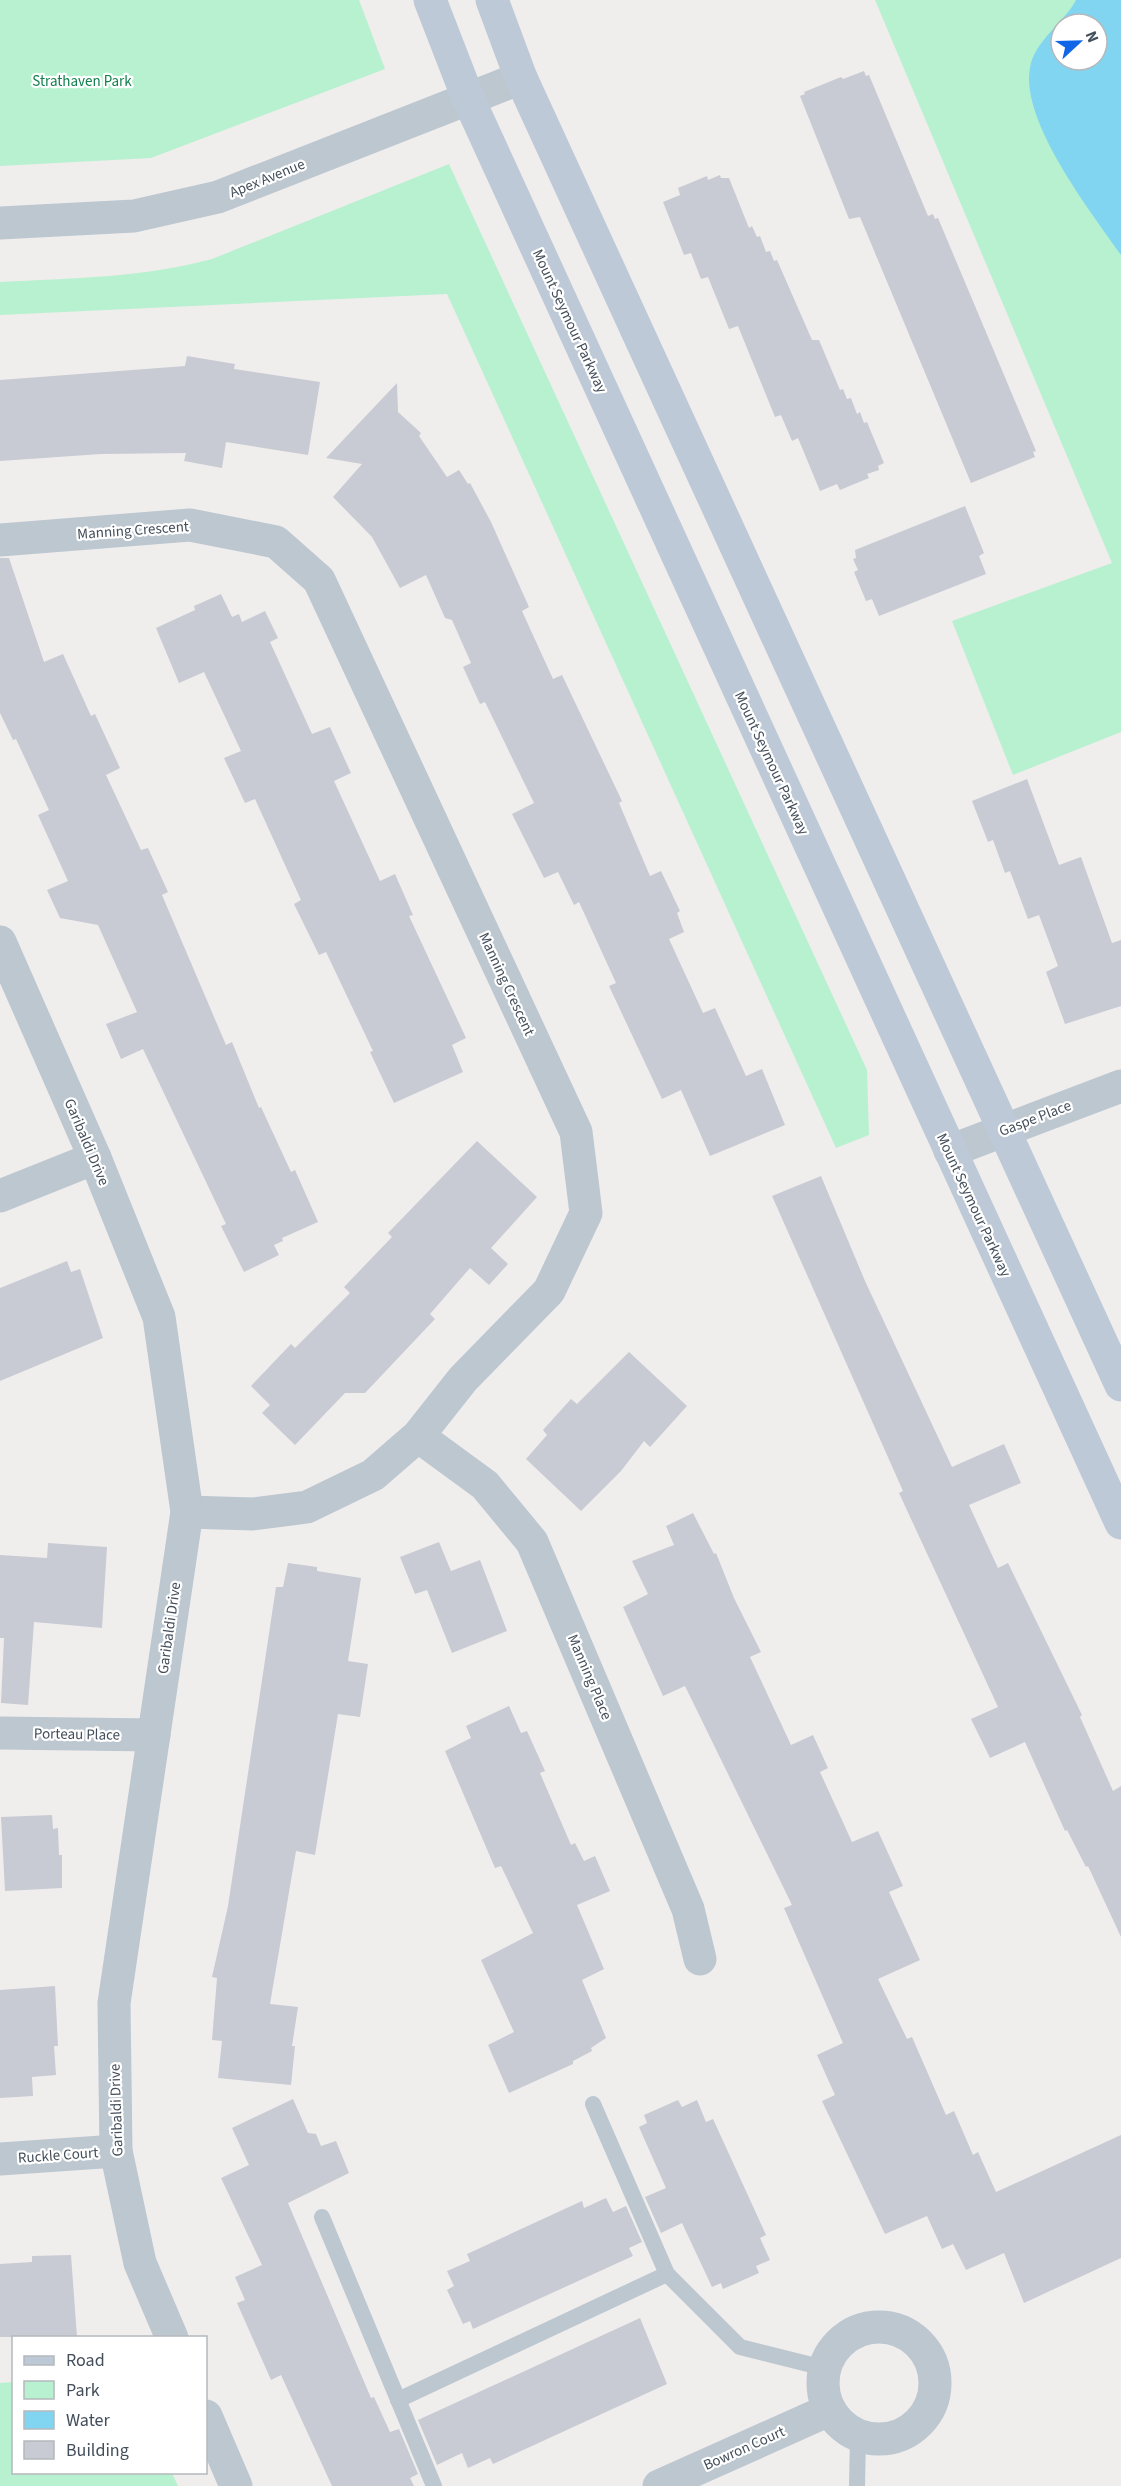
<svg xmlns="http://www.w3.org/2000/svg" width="1121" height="2486" font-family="'Source Sans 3',sans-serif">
<rect width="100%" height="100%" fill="#f0eded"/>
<g fill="#b8f1d0" fill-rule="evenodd">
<path d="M 0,0 L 359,0 L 385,69 L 151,158 L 0,166 Z"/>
<path d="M 875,0 L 1121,0 L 1121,732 L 1013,775 L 952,621 L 1112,563 ZM 1061,24 L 1097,24 L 1097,60 L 1061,60 Z"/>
<path d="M 449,164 L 867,1070 L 869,1135 L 836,1148 L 447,294 L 0,315 L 0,282 C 72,278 142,278 212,259 Z"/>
<path d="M 13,2382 L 14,2472 L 172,2473 L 178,2486 L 0,2486 L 0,2383 Z"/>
</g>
<path fill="#82d5f0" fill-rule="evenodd" d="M 1076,0 L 1121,0 L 1121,255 C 1091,212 1020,121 1030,68 C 1034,41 1064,23 1076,0 ZM 1061,24 L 1097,24 L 1097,60 L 1061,60 Z"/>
<g fill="#c8cbd3">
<path d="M 864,71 L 866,76 L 869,75 L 928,216 L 933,214 L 935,219 L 938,218 L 1036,451 L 1033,452 L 1035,457 L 971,483 L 860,217 L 849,219 L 800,96 L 805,94 L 804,92 L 841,77 L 843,79 Z"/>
<path d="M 720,175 L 721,178 L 729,178 L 749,228 L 752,226 L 757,237 L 760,236 L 766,252 L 770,251 L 774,261 L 777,260 L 812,340 L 819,340 L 840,390 L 843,389 L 847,399 L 851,398 L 857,414 L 860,412 L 864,423 L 867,422 L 884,463 L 878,466 L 879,470 L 867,474 L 869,478 L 840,490 L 837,484 L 820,491 L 798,438 L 792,441 L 781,415 L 775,417 L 738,326 L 729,329 L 708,277 L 701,279 L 691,253 L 684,255 L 663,202 L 680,195 L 678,188 L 707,176 L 708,180 Z"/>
<path d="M 187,356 L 235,364 L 234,369 L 320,382 L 308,455 L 226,442 L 222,468 L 184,461 L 186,453 L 101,454 L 0,461 L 0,380 L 185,366 Z"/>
<path d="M 397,383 L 398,412 L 421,433 L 419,436 L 447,477 L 459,470 L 468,484 L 470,483 L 491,522 L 529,607 L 522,611 L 553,679 L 562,675 L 622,801 L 619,803 L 650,876 L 661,871 L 680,911 L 677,913 L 684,932 L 669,939 L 703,1013 L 715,1008 L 746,1076 L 762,1069 L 785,1125 L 710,1156 L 681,1090 L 662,1099 L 609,986 L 616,983 L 579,902 L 574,905 L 558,872 L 544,878 L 512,814 L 534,803 L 485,702 L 480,704 L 463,667 L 471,663 L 452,620 L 445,618 L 426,575 L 400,588 L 372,537 L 333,497 L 362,464 L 326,458 Z"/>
<path d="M 965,506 L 984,553 L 979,556 L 986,574 L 879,616 L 872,599 L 866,601 L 854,572 L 858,570 L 853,559 L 856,558 L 855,550 Z"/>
<path d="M 0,558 L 9,558 L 44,662 L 63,654 L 91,716 L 95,714 L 120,768 L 106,775 L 141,850 L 148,848 L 168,892 L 162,895 L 226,1045 L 232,1042 L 259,1108 L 261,1107 L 291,1172 L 295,1170 L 318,1222 L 282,1238 L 283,1241 L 274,1245 L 279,1255 L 244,1272 L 221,1226 L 226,1224 L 143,1049 L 121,1059 L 106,1024 L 137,1012 L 98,925 L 60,918 L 47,890 L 68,881 L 38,815 L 49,810 L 16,739 L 13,740 L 0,713 Z"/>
<path d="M 221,594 L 232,617 L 239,614 L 242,622 L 265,611 L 278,638 L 270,642 L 312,734 L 330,727 L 351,773 L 334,781 L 380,881 L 395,874 L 413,915 L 409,916 L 466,1038 L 452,1045 L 463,1072 L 394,1103 L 370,1052 L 373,1051 L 326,952 L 319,955 L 294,904 L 301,900 L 255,799 L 245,803 L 224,758 L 241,751 L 204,672 L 179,683 L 156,628 L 195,610 L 194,606 Z"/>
<path d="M 1027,779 L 1059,865 L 1081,857 L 1112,943 L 1121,940 L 1121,1006 L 1065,1024 L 1046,972 L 1058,966 L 1039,915 L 1028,919 L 1010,871 L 1005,873 L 993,840 L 988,842 L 972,801 Z"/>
<path d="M 477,1141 L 537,1197 L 491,1248 L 508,1264 L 489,1285 L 470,1268 L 430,1314 L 435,1319 L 365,1393 L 345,1393 L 295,1445 L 262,1413 L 270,1405 L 251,1386 L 291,1344 L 295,1348 L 350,1293 L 344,1287 L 392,1237 L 388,1233 Z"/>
<path d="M 821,1176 L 865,1281 L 952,1467 L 1004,1444 L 1021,1483 L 969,1505 L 998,1568 L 1008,1563 L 1082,1715 L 1080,1717 L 1113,1791 L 1121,1786 L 1121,1937 L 1088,1866 L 1086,1867 L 1067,1830 L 1065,1831 L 1025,1742 L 990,1758 L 971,1719 L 998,1707 L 899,1493 L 903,1491 L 772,1196 Z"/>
<path d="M 67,1261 L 71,1272 L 80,1269 L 103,1338 L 0,1381 L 0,1288 Z"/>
<path d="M 629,1352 L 687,1406 L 650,1447 L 644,1441 L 621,1471 L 581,1511 L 526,1459 L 547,1435 L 543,1430 L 571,1399 L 577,1404 Z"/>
<path d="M 693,1513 L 714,1554 L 716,1553 L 734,1598 L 761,1652 L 750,1657 L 791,1745 L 813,1735 L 828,1768 L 820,1772 L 852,1842 L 878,1831 L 903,1886 L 889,1892 L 920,1960 L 878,1979 L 907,2039 L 912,2037 L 946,2115 L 954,2111 L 973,2155 L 978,2152 L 996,2192 L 1121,2135 L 1121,2258 L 1024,2303 L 1004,2253 L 966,2270 L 953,2244 L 942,2249 L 927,2216 L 885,2234 L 822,2101 L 835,2095 L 817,2055 L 843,2043 L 784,1908 L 792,1905 L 685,1686 L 663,1696 L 623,1607 L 648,1594 L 632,1561 L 674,1545 L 666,1526 Z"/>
<path d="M 439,1542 L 451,1571 L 480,1560 L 507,1631 L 452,1653 L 427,1590 L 415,1594 L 400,1557 Z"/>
<path d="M 48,1543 L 107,1547 L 102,1628 L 34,1622 L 28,1705 L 1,1703 L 4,1638 L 0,1638 L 0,1555 L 47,1558 Z"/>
<path d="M 288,1563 L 317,1567 L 317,1571 L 361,1578 L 348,1661 L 368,1664 L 360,1717 L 338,1714 L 315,1855 L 296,1851 L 270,2004 L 298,2007 L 292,2046 L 295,2046 L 291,2085 L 218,2078 L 222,2041 L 212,2040 L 217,1978 L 212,1977 L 228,1906 L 276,1587 L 283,1587 Z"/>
<path d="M 509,1706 L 521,1733 L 527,1731 L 545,1771 L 540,1773 L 571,1845 L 575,1843 L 584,1861 L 595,1856 L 610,1891 L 577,1905 L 604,1969 L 582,1980 L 606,2038 L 591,2048 L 592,2051 L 573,2061 L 573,2064 L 509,2093 L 488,2045 L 514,2032 L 481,1960 L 533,1933 L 501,1866 L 495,1868 L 445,1751 L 471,1738 L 466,1726 Z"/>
<path d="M 52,1815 L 53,1829 L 58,1828 L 59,1855 L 62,1855 L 62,1888 L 5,1891 L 1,1817 Z"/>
<path d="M 55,1986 L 58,2046 L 54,2046 L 56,2075 L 32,2077 L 33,2096 L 0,2098 L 0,1990 Z"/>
<path d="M 293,2099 L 308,2133 L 316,2134 L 321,2146 L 336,2141 L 349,2173 L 288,2203 L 371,2398 L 374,2397 L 390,2432 L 399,2429 L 418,2474 L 410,2478 L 414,2486 L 332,2486 L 281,2375 L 271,2380 L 237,2303 L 245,2300 L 235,2277 L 262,2265 L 221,2178 L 249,2165 L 232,2128 Z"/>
<path d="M 678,2100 L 682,2107 L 697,2100 L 706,2122 L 713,2119 L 766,2235 L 760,2238 L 770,2260 L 756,2266 L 759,2273 L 723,2289 L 721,2283 L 712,2287 L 682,2223 L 661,2233 L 645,2197 L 666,2188 L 639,2127 L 647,2123 L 644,2115 Z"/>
<path d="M 606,2198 L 613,2212 L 626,2206 L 642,2242 L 629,2248 L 633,2256 L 473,2329 L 470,2321 L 463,2324 L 447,2290 L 454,2286 L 447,2271 L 470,2261 L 467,2254 L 582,2201 L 584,2208 Z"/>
<path d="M 71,2255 L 77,2337 L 0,2337 L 0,2264 L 32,2262 L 32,2256 Z"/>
<path d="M 640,2318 L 667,2384 L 493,2464 L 490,2458 L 468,2468 L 462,2453 L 437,2465 L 418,2420 Z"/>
</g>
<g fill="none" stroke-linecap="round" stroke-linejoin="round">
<g stroke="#bcc7d0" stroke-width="16">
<path d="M 593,2104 L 667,2274 L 740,2347 L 824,2368"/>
<path d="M 322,2217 L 434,2486"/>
<path d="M 398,2400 L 667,2274"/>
<path d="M 857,2486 L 858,2436"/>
</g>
<g stroke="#bcc7d0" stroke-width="33">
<path d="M 0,223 L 134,216 L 218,197 L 521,78"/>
<path d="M 0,540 L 190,525 L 276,542 L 319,580 L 576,1132 L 586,1213 L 549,1291 L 463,1379 L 418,1436 L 373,1475 L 307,1507 L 253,1514 L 187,1512"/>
<path d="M 0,942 L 95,1158 L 159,1317 L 187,1512 L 114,2003 L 116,2151 L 140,2263 L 172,2338"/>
<path d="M 950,1151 L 1121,1086"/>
<path d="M 0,1196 L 95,1158"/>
<path d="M 418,1436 L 485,1485 L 532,1542 L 688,1909 L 700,1959"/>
<path d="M 0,1733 L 154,1735"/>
<path d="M 0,2159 L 116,2151"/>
<circle cx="879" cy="2383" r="56"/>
<path d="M 206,2416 L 236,2486"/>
<path d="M 659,2486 L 829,2410"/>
</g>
<g stroke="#bec9d7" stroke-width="33">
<path d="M 430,0 L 468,98 L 1121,1523"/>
<path d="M 492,0 L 521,78 L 1121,1385"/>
</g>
</g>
<g text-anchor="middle" stroke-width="4.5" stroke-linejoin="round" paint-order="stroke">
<g font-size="15" fill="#12804d" stroke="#fff">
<text x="82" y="86">Strathaven Park</text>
</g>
<g font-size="15" fill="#444f5b" stroke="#fff">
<text transform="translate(267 178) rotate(-22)" y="5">Apex Avenue</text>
<text transform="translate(570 321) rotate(65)" y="5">Mount Seymour Parkway</text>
<text transform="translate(133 530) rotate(-4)" y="5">Manning Crescent</text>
<text transform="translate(772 763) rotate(65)" y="5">Mount Seymour Parkway</text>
<text transform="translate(507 984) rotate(65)" y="5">Manning Crescent</text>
<text transform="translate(1035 1118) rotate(-21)" y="5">Gaspe Place</text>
<text transform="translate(87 1142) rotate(67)" y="5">Garibaldi Drive</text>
<text transform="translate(974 1205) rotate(65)" y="5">Mount Seymour Parkway</text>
<text transform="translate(169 1628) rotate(-82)" y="5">Garibaldi Drive</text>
<text transform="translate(590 1677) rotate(67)" y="5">Manning Place</text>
<text transform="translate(77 1734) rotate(1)" y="5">Porteau Place</text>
<text transform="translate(116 2110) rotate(-92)" y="5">Garibaldi Drive</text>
<text transform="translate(58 2155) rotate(-4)" y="5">Ruckle Court</text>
<text transform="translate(744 2448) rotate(-24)" y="5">Bowron Court</text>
</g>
</g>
<rect x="12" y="2336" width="195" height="138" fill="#ffffff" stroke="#b4b9bd" stroke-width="1.5"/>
<rect x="24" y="2356" width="30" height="9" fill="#bec9d7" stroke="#b4b9bd" stroke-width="1.5"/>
<text x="66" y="2366" font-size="18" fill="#444f5b">Road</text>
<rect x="24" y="2381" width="30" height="18" fill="#b8f1d0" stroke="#b4b9bd" stroke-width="1.5"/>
<text x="66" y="2396" font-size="18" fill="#444f5b">Park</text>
<rect x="24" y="2411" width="30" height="18" fill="#82d5f0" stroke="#b4b9bd" stroke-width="1.5"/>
<text x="66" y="2426" font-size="18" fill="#444f5b">Water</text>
<rect x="24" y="2441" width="30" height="18" fill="#c8cbd3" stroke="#b4b9bd" stroke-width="1.5"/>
<text x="66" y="2456" font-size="18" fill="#444f5b">Building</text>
<g transform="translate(1079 42) rotate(68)"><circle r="28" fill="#ffffff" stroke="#b4b9bd" stroke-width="1.5"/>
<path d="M0-4.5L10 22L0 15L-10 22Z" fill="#1066e7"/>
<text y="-9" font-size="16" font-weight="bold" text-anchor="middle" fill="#444f5b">N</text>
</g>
</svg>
